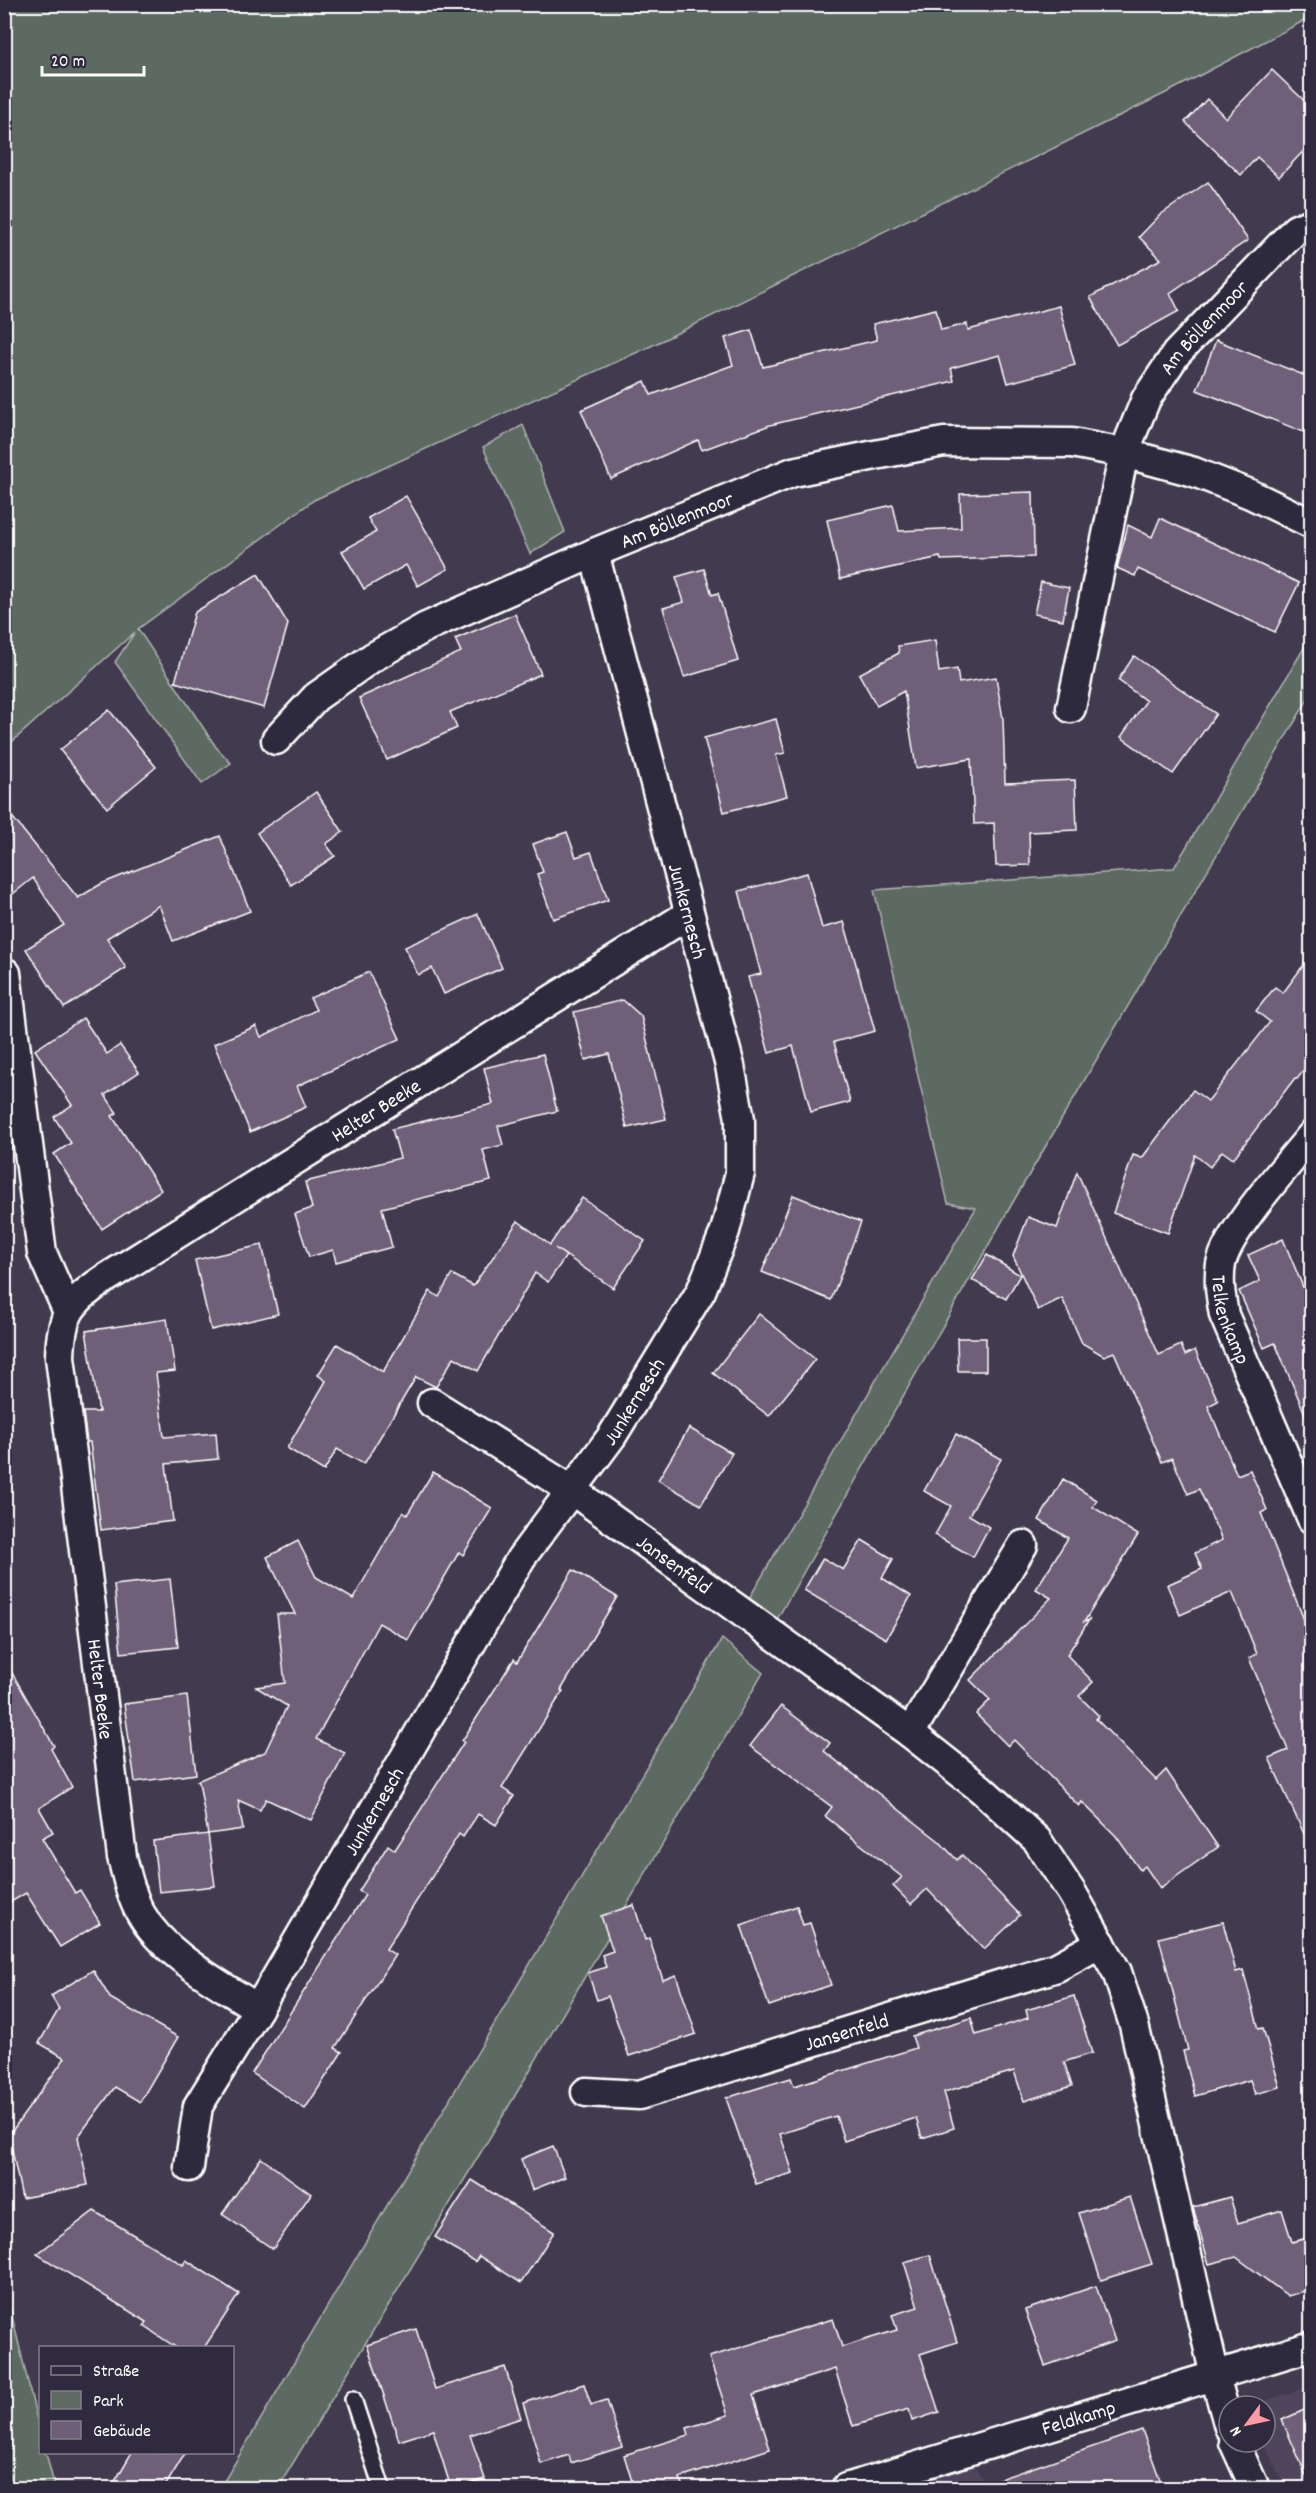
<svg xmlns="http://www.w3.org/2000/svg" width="1316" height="2493" font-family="Dekko,sans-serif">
<rect width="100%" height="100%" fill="#423a4f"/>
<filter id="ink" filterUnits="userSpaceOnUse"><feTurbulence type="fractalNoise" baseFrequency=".0167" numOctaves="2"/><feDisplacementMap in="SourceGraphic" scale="12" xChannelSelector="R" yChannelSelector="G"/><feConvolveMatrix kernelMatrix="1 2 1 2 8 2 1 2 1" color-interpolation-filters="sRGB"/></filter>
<g filter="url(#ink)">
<g fill="#50455b">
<path d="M 1311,2386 L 1311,2488 L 1285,2488 L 1263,2442 L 1265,2406 L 1259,2406 L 1259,2403 Z"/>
<path d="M 970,2458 L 988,2488 L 882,2488 Z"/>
</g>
<g fill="#5d6b62" stroke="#aeb5b0" stroke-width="1.5">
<path d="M 1311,4 L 1311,17 L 1174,89 L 651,346 L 314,500 L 138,629 L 216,747 L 231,763 L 202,784 L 115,662 L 135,632 L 5,748 L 5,5 Z"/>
<path d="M 523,425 L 565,532 L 530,554 L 483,447 Z"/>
<path d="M 1311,636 L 1311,694 L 1013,1202 L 776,1621 L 747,1602 L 976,1208 L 948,1203 L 874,890 L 1174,868 Z"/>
<path d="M 722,1639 L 763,1673 L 513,2099 L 278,2488 L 220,2488 Z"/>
<path d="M 5,2277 L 12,2316 L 40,2432 L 40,2452 L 46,2453 L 55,2488 L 5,2488 Z"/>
</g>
<g fill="#6f5e78" stroke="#fff" stroke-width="1.5">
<path d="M 1272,70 L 1311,107 L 1311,143 L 1279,177 L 1257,157 L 1241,175 L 1185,122 L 1207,99 L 1226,118 Z"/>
<path d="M 1208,182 L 1248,240 L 1170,293 L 1179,311 L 1117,345 L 1090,297 L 1161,259 L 1139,237 L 1160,215 Z"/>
<path d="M 1059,306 L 1075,365 L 1008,383 L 1000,355 L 951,368 L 954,381 L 770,425 L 702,450 L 698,440 L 611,479 L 581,410 L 645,381 L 651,395 L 733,365 L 725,338 L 751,330 L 763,367 L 877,340 L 873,324 L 936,309 L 941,330 L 967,324 L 968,330 Z"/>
<path d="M 1216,340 L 1311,378 L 1311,435 L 1197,390 Z"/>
<path d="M 1033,492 L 1034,557 L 941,560 L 940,557 L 840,579 L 827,520 L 893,505 L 899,531 L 961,528 L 960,494 Z"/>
<path d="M 406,496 L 448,569 L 418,586 L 406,565 L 364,589 L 342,551 L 376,532 L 368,518 Z"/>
<path d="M 1160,518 L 1299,583 L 1275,632 L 1138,569 L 1135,576 L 1117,568 L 1128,525 L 1152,537 Z"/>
<path d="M 704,569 L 712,595 L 718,593 L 738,661 L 684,677 L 663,608 L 684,602 L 676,577 Z"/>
<path d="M 258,574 L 288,624 L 264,708 L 175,682 L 195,612 Z"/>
<path d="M 1041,582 L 1069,588 L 1063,620 L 1034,614 Z"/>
<path d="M 515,614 L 541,674 L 450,712 L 457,728 L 387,760 L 359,698 L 461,652 L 455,639 Z"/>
<path d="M 935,640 L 939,672 L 957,669 L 959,683 L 996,677 L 1003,719 L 1005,783 L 1075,780 L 1077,830 L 1029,832 L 1030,865 L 996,866 L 994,823 L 974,824 L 971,759 L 916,768 L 904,691 L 877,706 L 859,674 L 899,653 L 898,646 Z"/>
<path d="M 1134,656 L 1216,714 L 1173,774 L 1121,737 L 1146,701 L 1118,680 Z"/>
<path d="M 109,710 L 156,767 L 107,808 L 60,750 Z"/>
<path d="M 776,719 L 785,753 L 776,755 L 787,796 L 724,812 L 704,738 Z"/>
<path d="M 316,792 L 343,832 L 326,844 L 335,856 L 291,885 L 257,833 Z"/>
<path d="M 4,807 L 78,898 L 101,884 L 220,836 L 250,911 L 173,941 L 159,905 L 107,938 L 126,968 L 64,1008 L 26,949 L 64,925 L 33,878 L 4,901 Z"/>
<path d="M 567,832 L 576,857 L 591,852 L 608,900 L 553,919 L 537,874 L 543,872 L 533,844 Z"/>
<path d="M 807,873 L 822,928 L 844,922 L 875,1031 L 834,1042 L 850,1102 L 811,1112 L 793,1046 L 769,1053 L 748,977 L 761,974 L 739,891 Z"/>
<path d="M 478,914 L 502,968 L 444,994 L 432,968 L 418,975 L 405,947 Z"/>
<path d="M 1311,955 L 1311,1061 L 1297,1079 L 1295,1078 L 1233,1159 L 1222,1151 L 1210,1167 L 1195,1155 L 1168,1233 L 1113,1213 L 1133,1155 L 1142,1158 L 1193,1090 L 1208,1101 L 1270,1022 L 1256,1011 L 1275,987 L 1283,993 Z"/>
<path d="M 369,972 L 400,1039 L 297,1086 L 306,1107 L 250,1132 L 214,1044 L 256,1026 L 261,1037 L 316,1010 L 310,998 Z"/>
<path d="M 623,1000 L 641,1016 L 666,1119 L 627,1128 L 609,1054 L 585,1060 L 574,1012 Z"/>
<path d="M 83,1018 L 107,1054 L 120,1045 L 139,1072 L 105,1095 L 117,1113 L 112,1116 L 161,1190 L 102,1229 L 54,1154 L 71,1143 L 54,1117 L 72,1105 L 35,1050 Z"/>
<path d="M 543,1054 L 557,1111 L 498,1126 L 503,1145 L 483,1150 L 491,1181 L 382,1208 L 392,1247 L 336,1262 L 333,1250 L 309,1257 L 295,1214 L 312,1208 L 305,1182 L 400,1158 L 392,1129 L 493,1104 L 484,1068 Z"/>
<path d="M 1077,1172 L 1159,1355 L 1181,1345 L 1185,1355 L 1195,1350 L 1218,1401 L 1208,1406 L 1237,1475 L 1250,1470 L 1267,1510 L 1261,1513 L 1311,1637 L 1311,1849 L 1269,1758 L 1288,1750 L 1249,1658 L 1257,1654 L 1232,1592 L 1180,1615 L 1167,1585 L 1202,1569 L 1195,1553 L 1222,1540 L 1199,1489 L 1188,1494 L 1172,1458 L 1162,1462 L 1114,1352 L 1104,1356 L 1082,1343 L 1062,1298 L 1038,1310 L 1013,1256 L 1028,1217 L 1057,1228 Z"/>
<path d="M 793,1195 L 861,1222 L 831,1300 L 762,1272 Z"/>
<path d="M 582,1198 L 645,1241 L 613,1288 L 555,1248 L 566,1256 L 548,1282 L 535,1273 L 478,1371 L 454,1357 L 436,1387 L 416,1377 L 364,1464 L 337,1449 L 324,1471 L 287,1448 L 326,1381 L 318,1375 L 337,1344 L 383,1372 L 430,1291 L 439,1297 L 452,1274 L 473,1286 L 518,1221 L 550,1245 Z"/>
<path d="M 1283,1239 L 1303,1287 L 1311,1284 L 1311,1428 L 1275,1343 L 1264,1348 L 1239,1291 L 1260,1281 L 1248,1255 Z"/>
<path d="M 262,1245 L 278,1314 L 211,1330 L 195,1260 Z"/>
<path d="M 987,1255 L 1020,1275 L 1006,1299 L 972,1280 Z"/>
<path d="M 759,1314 L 815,1359 L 769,1416 L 713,1373 Z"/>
<path d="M 167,1319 L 175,1371 L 156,1373 L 164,1437 L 216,1433 L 218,1459 L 166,1464 L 173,1521 L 101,1530 L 90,1442 L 87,1442 L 83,1412 L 99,1412 L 86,1331 Z"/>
<path d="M 957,1338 L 986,1338 L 986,1371 L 958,1371 Z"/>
<path d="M 689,1428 L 732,1453 L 701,1505 L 658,1480 Z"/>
<path d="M 956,1434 L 1001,1459 L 969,1515 L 989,1527 L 973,1557 L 935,1535 L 951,1506 L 924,1491 Z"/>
<path d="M 433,1472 L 492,1508 L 463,1555 L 459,1552 L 408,1640 L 379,1623 L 316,1739 L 345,1753 L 311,1820 L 266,1799 L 260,1810 L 238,1800 L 243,1829 L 208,1834 L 199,1782 L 197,1781 L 265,1752 L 287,1706 L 256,1687 L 285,1683 L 277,1614 L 295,1614 L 267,1557 L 298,1541 L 316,1577 L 353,1599 L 403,1512 L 407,1515 Z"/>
<path d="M 1063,1479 L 1097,1500 L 1093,1507 L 1138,1535 L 1084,1622 L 1089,1620 L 1067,1655 L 1093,1682 L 1079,1696 L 1099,1716 L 1096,1719 L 1156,1780 L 1166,1770 L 1218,1847 L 1160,1888 L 1145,1866 L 1140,1870 L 1116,1836 L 1082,1802 L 1079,1806 L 1014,1740 L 1008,1746 L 976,1714 L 990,1700 L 970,1680 L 1051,1598 L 1036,1589 L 1068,1538 L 1039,1520 Z"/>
<path d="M 862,1540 L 893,1559 L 882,1578 L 911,1596 L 886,1639 L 804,1590 L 823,1558 L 843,1570 Z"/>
<path d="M 573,1570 L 617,1597 L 561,1690 L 563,1691 L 502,1788 L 514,1796 L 496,1825 L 478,1814 L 463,1837 L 459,1834 L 386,1949 L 395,1955 L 335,2048 L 342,2052 L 305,2109 L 252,2073 L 365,1895 L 359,1891 L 388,1845 L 395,1850 L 464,1742 L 462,1741 L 514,1659 L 517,1662 Z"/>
<path d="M 170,1579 L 178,1647 L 121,1653 L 114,1585 Z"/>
<path d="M 4,1659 L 54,1746 L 51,1749 L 72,1787 L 39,1808 L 53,1832 L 42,1838 L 75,1893 L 80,1890 L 100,1923 L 60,1947 L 26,1893 L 4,1906 Z"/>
<path d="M 187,1696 L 196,1774 L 135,1782 L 124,1704 Z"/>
<path d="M 781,1706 L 830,1743 L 824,1751 L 939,1841 L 957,1860 L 962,1855 L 1020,1915 L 984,1949 L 927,1889 L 911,1904 L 893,1886 L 902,1877 L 825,1816 L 832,1807 L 750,1746 Z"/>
<path d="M 208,1834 L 215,1886 L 159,1892 L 153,1841 Z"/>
<path d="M 634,1905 L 645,1940 L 649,1938 L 663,1980 L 676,1975 L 696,2034 L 629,2056 L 608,1996 L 597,2000 L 588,1973 L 606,1967 L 602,1955 L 613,1951 L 601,1916 Z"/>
<path d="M 797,1906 L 803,1925 L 810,1923 L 831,1985 L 769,2006 L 741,1925 Z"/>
<path d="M 1223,1922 L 1236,1972 L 1243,1970 L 1259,2029 L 1263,2028 L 1280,2087 L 1255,2094 L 1250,2080 L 1195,2096 L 1183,2051 L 1188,2050 L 1159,1938 Z"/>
<path d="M 93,1970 L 110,1998 L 178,2037 L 140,2102 L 115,2087 L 78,2137 L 88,2185 L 22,2198 L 9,2135 L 65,2058 L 39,2043 L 59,2009 L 51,1996 Z"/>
<path d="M 1074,1996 L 1092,2053 L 1064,2062 L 1072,2086 L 1024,2101 L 1014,2071 L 944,2092 L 954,2128 L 922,2138 L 916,2118 L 844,2141 L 836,2116 L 780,2134 L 793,2173 L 756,2184 L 726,2098 L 791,2078 L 794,2086 L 916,2048 L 912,2036 L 971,2018 L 976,2035 L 1028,2018 L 1026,2010 Z"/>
<path d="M 553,2146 L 565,2177 L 532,2190 L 521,2159 Z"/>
<path d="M 261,2158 L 311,2194 L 273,2249 L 222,2214 Z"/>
<path d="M 472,2180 L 554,2232 L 521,2283 L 479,2256 L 475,2262 L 435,2237 Z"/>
<path d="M 1130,2197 L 1152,2264 L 1101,2280 L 1079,2213 Z"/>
<path d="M 1230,2197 L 1238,2223 L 1282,2210 L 1292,2242 L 1311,2237 L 1311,2289 L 1288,2296 L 1236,2257 L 1209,2264 L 1193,2207 Z"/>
<path d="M 94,2211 L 183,2265 L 186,2260 L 239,2294 L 204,2348 L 177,2348 L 144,2326 L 147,2322 L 37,2254 Z"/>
<path d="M 930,2255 L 957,2342 L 920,2354 L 939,2412 L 912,2421 L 909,2409 L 853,2426 L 835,2369 L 753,2395 L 770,2449 L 680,2478 L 683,2488 L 634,2488 L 624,2455 L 689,2435 L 687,2428 L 728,2415 L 709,2357 L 833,2319 L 842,2347 L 897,2330 L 892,2315 L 918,2307 L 904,2262 Z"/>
<path d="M 1096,2286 L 1115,2341 L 1045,2366 L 1025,2310 Z"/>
<path d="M 416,2329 L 435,2389 L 505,2367 L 521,2418 L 470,2435 L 485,2479 L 451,2488 L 433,2430 L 399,2441 L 367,2345 Z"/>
<path d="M 584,2384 L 591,2405 L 607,2400 L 622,2447 L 571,2463 L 569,2455 L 541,2464 L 523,2403 Z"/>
<path d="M 1311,2407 L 1311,2486 L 1282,2420 Z"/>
<path d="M 1142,2430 L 1163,2488 L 986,2488 L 985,2484 Z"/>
<path d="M 132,2452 L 186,2452 L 164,2488 L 111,2488 Z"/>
</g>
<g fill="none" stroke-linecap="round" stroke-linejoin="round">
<defs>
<path id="service" d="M 353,2399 L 382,2488"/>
<g id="minor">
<path id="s1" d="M 1071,708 L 1124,453 L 1146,399 L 1176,354 L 1296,229 L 1312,223"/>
<path id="s2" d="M 276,740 L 316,697 L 373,657 L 426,627 L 594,553 L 793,472 L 875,455 L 944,442 L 1072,443 L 1124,453 L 1194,472 L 1250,494 L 1312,524"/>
<path d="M 6,973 L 42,1253 L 68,1312"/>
<path id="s3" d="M 1312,1135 C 1289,1163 1227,1232 1221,1264 C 1218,1282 1221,1298 1224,1315 L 1312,1519"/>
<path id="s4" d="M 432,1403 L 573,1491 L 910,1733 L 981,1789 L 1037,1840 L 1072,1893 L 1117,1972 L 1134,2025 L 1215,2376 L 1229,2427"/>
<path d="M 910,1733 L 1023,1545"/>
<path id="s5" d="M 258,2009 C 219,1983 164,1955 141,1914 C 131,1897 127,1876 122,1857 L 60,1357 C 61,1316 69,1303 103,1280 L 689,914"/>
<path id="s6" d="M 586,2092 L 639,2095 L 1057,1967 L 1101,1943"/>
<path id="s7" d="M 189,2167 L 198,2106 L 258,2009 L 521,1558 L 612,1436 L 701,1291 L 725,1231 L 740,1173 L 740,1119 L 730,1066 L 594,553"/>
<path d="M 1234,2442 L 1255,2488"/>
<path id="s8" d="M 846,2488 L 1312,2346"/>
</g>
</defs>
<use href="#service" stroke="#fff" stroke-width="20"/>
<use href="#minor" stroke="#fff" stroke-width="33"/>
<use href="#service" stroke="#2f2a3d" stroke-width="15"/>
<use href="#minor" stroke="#2f2a3d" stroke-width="28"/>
</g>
</g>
<g text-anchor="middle" stroke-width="5" stroke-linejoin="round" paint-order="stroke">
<g font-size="21" fill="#fff" stroke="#2f2a3d">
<text dy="7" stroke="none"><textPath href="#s1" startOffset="411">Am Böllenmoor</textPath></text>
<text dy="7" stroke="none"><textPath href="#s2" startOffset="462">Am Böllenmoor</textPath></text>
<text transform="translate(688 911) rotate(75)" y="7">Junkernesch</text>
<text dy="7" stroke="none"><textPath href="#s5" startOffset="1131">Helter Beeke</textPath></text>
<text dy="7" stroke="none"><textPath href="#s3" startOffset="216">Telkenkamp</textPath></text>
<text dy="7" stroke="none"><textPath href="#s7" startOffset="891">Junkernesch</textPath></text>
<text dy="7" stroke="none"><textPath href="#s4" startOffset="291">Jansenfeld</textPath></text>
<text transform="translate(101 1689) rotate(83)" y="7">Helter Beeke</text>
<text dy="7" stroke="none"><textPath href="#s7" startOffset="405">Junkernesch</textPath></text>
<text dy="7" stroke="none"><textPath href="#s6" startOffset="270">Jansenfeld</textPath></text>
<text dy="7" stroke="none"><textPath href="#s8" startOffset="243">Feldkamp</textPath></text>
</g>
</g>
<rect width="1316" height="2493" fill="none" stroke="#2f2a3d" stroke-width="24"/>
<rect x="12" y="12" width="1292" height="2469" fill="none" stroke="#fff" stroke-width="2" filter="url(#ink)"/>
<rect x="39" y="2346" width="195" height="108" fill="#2f2a3d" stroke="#827f8b" stroke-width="1.5"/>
<rect x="51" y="2366" width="30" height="9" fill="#2f2a3d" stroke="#827f8b" stroke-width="1.5"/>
<text x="93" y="2376" font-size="18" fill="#ffffff">Straße</text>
<rect x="51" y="2391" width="30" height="18" fill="#5d6b62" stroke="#827f8b" stroke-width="1.5"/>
<text x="93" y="2406" font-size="18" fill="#ffffff">Park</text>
<rect x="51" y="2421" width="30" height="18" fill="#6f5e78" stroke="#827f8b" stroke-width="1.5"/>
<text x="93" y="2436" font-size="18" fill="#ffffff">Gebäude</text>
<g transform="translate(1247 2424) rotate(237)"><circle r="28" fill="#2f2a3d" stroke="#827f8b" stroke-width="1.5"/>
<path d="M0-4.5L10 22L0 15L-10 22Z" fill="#ff9aa2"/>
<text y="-9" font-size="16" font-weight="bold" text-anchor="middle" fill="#ffffff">N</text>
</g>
<path d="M42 66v9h102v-9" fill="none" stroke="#ffffff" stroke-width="3"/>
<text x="51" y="66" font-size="18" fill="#ffffff" stroke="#2f2a3d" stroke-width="4.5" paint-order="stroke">20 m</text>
</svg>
